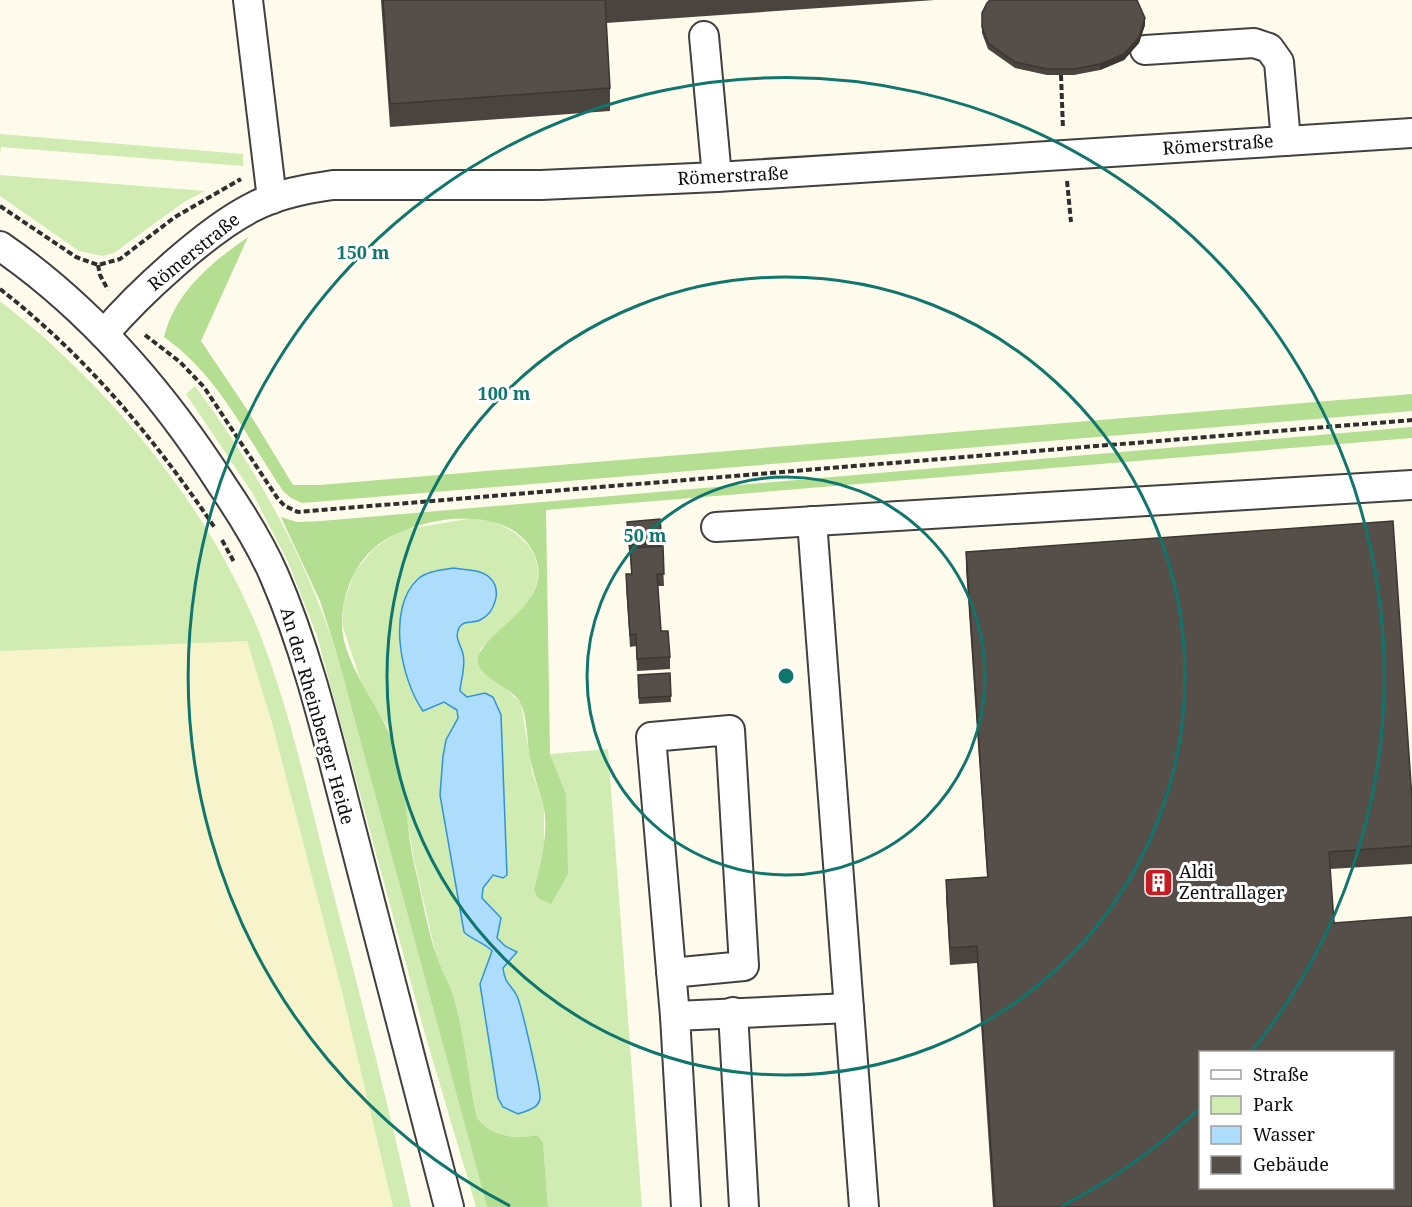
<svg xmlns="http://www.w3.org/2000/svg" width="1412" height="1207" font-family="'Noto Serif',serif">
<rect width="100%" height="100%" fill="#fffbec"/>
<path fill="#f7f3cb" d="M 247,640 L 272,723 L 342,992 L 393,1207 L 0,1207 L 0,651 Z"/>
<g fill="#d0ecb3">
<path d="M 0,134 L 243,154 L 243,166 L 1,147 L 0,155 Z"/>
<path d="M 0,175 L 205,191 L 184,202 L 114,253 L 102,256 L 79,251 L 0,196 Z"/>
<path d="M 0,301 C 108,385 211,508 261,637 C 291,714 310,803 331,884 C 359,991 387,1098 411,1207 L 393,1207 L 342,992 L 272,723 L 247,641 L 0,651 Z"/>
<path d="M 195,386 C 256,468 304,554 336,651 L 487,1207 L 476,1207 L 425,1034 L 317,636 L 288,562 L 253,494 L 186,394 Z"/>
<path d="M 479,517 C 524,529 558,562 524,608 C 512,624 494,636 480,650 L 501,684 L 521,703 L 532,772 L 544,806 L 544,846 L 534,890 L 566,794 L 550,754 L 608,749 L 642,1207 L 548,1207 L 543,1142 L 537,1135 C 515,1140 493,1136 477,1118 L 452,992 L 437,959 L 414,860 L 395,750 L 387,726 L 365,694 L 342,624 L 344,603 L 354,573 L 374,548 L 402,530 Z"/>
</g>
<g fill="#b4de92">
<path d="M 248,237 L 201,341 L 248,411 L 293,485 L 319,485 L 1412,394 L 1412,411 L 302,503 L 291,498 L 283,491 C 247,437 218,375 164,337 C 175,292 212,262 248,237 Z"/>
<path d="M 1412,427 L 1412,438 L 546,510 L 550,754 L 566,794 L 568,874 L 551,904 L 538,898 L 534,890 C 540,863 550,832 543,804 C 538,786 532,771 529,753 C 527,738 527,715 520,702 C 512,688 480,677 478,663 C 475,634 556,607 535,556 C 511,499 413,516 375,547 C 354,565 343,594 342,620 C 340,663 383,709 395,748 C 406,785 406,826 414,864 C 422,895 427,930 438,960 C 442,971 448,981 452,992 C 464,1031 468,1078 477,1118 C 492,1136 515,1140 537,1135 L 543,1142 L 548,1207 L 487,1207 L 336,651 L 320,601 L 281,517 L 297,522 L 321,521 Z"/>
</g>
<path fill="#adddfa" stroke="#3093d6" stroke-width="1.5" d="M 453,568 C 465,570 480,569 489,577 C 503,589 495,613 480,620 C 473,624 464,619 459,628 C 454,638 461,645 463,654 C 466,666 461,679 460,691 L 467,697 L 485,693 L 493,697 L 501,715 L 507,875 L 503,878 L 493,875 L 483,888 L 482,898 L 501,918 L 497,938 L 505,946 L 517,952 L 503,968 C 505,985 511,984 517,996 C 521,1004 542,1093 540,1099 C 538,1109 526,1111 518,1114 L 503,1107 L 498,1098 L 480,984 L 492,951 C 487,944 472,940 464,932 L 440,795 L 443,756 L 446,740 L 458,718 L 457,710 L 444,702 L 423,711 C 401,680 386,608 418,579 C 427,571 442,570 453,568 Z"/>
<g fill="none" stroke-linecap="round" stroke-linejoin="round">
<defs>
<g id="minor">
<path d="M 248,0 L 272,199"/>
<path d="M 704,36 L 717,177"/>
<path d="M 1145,50 L 1254,43 L 1269,48 L 1279,62 L 1286,141"/>
<path d="M 0,246 C 90,308 163,393 222,485 C 241,513 260,543 274,575 C 310,658 330,749 353,836 C 385,960 417,1084 449,1207"/>
<path d="M 104,334 C 138,294 207,230 253,207 C 278,194 305,189 333,185 L 541,185 L 717,177 L 1412,133"/>
<path d="M 812,521 L 864,1207"/>
<path d="M 716,527 L 1412,485"/>
<path d="M 671,973 L 744,966 L 730,730 L 651,737 L 672,982 L 675,1016"/>
<path d="M 733,1012 L 744,1207"/>
<path d="M 686,1207 L 675,1016 L 849,1008"/>
</g>
</defs>
<use href="#minor" stroke="#404040" stroke-width="32"/>
<g stroke="#2f2f2f" stroke-width="4" stroke-dasharray="6 3" stroke-linecap="butt">
<path d="M 1061,75 L 1063,129"/>
<path d="M 1067,181 L 1071,222"/>
<path d="M 0,206 L 76,257 L 98,265 L 120,259 L 175,217 L 241,179"/>
<path d="M 98,265 L 100,275 L 108,290"/>
<path d="M 0,289 C 86,356 154,438 215,528"/>
<path d="M 145,335 L 180,362 L 204,387 L 278,499 L 285,506 L 298,512 L 1412,420"/>
<path d="M 222,540 L 234,562"/>
</g>
<use href="#minor" stroke="#fff" stroke-width="28"/>
</g>
<g fill="#4a433e">
<path d="M 381,0 L 935,0 L 606,23 L 610,88 L 610,111 L 390,127 Z"/>
<path d="M 982,13 L 1145,25 L 1139,43 L 1124,60 L 1100,70 L 1074,75 L 1047,75 L 1015,68 L 988,49 L 982,33 Z"/>
<path d="M 627,528 L 662,543 L 664,586 L 658,586 L 661,631 L 670,657 L 670,669 L 637,671 L 636,646 L 630,647 L 626,586 L 626,574 L 631,574 L 630,551 L 629,551 Z"/>
<path d="M 966,552 L 1412,799 L 1412,864 L 1330,869 L 1334,923 L 1412,1207 L 993,1207 L 977,963 L 950,965 L 946,898 L 946,880 L 987,877 L 966,569 Z"/>
<path d="M 670,673 L 671,702 L 639,704 L 638,675 Z"/>
</g>
<path fill="#3c3732" d="M 1145,18 L 1145,25 L 1139,43 L 1124,60 L 1100,70 L 1100,64 Z"/>
<g fill="#564e48" stroke="#3c3732" stroke-width="1.5" fill-rule="evenodd">
<path d="M 383,0 L 605,0 L 610,88 L 390,104 Z"/>
<path d="M 990,0 L 1137,0 L 1145,18 L 1139,37 L 1124,54 L 1100,64 L 1074,69 L 1047,69 L 1015,62 L 988,43 L 982,27 L 982,13 L 987,3 Z"/>
<path d="M 660,519 L 662,543 L 629,545 L 627,522 Z"/>
<path d="M 1393,521 L 1412,799 L 1412,846 L 1329,852 L 1334,923 L 1412,917 L 1412,1207 L 995,1207 L 977,946 L 950,948 L 946,880 L 988,877 L 966,552 ZM 1200,1053 L 1392,1053 L 1392,1188 L 1200,1188 Z"/>
<path d="M 663,546 L 664,574 L 657,574 L 661,631 L 668,631 L 670,657 L 637,659 L 636,634 L 630,635 L 626,574 L 632,574 L 630,548 Z"/>
<path d="M 670,673 L 671,696 L 639,698 L 638,675 Z"/>
</g>
<g fill="none" stroke="#0f766e" stroke-width="3">
<circle cx="786" cy="676" r="199"/>
<circle cx="786" cy="676" r="399"/>
<path d="M1198 1110A598 598 0 0 1 1062 1206M510 1206A598 598 0 1 1 1251 1052"/>
</g>
<defs>
<symbol id="building-square" viewBox="-11 -11 22 22"><rect x="-9" y="-9" width="18" height="18" rx="4" fill="#c51c23" stroke="#fff"/><path d="M-4-6H4V6H1V3H-1V6H-4ZM-2.5-4.3h1.7v1.8h-1.7ZM.8-4.3h1.7v1.8H.8ZM-2.5-1h1.7V.8h-1.7ZM.8-1h1.7V.8H.8Z" fill="#fff"/></symbol>
</defs>
<g fill-rule="evenodd">
<use href="#building-square" x="1142" y="866" width="33" height="33"/>
</g>
<g text-anchor="middle" stroke-width="6" stroke-linejoin="round" paint-order="stroke">
<g font-size="18" fill="#0d0d0d" stroke="#fff">
<text transform="translate(1218 145) rotate(-4)" y="6">Römerstraße</text>
<text transform="translate(733 176) rotate(-3)" y="6">Römerstraße</text>
<text transform="translate(194 252) rotate(-39)" y="6">Römerstraße</text>
<text transform="translate(317 716) rotate(74)" y="6">An der Rheinberger Heide</text>
</g>
<g font-size="18" fill="#0d0d0d" stroke="#fff" text-anchor="start">
<text x="1179" y="878">Aldi<tspan x="1179" dy="21">Zentrallager</tspan></text>
</g>
</g>
<circle cx="786" cy="676" r="9" fill="#0f766e" stroke="#fff" stroke-width="3"/>
<g font-size="18" text-anchor="middle" font-weight="bold" fill="#0f766e" stroke="#fff" stroke-width="6" stroke-linejoin="round" paint-order="stroke">
<text x="363" y="259">150 m</text>
<text x="504" y="400">100 m</text>
<text x="645" y="542">50 m</text>
</g>
<rect x="1199" y="1051" width="195" height="138" fill="#ffffff" stroke="#9e9e9e" stroke-width="1.5"/>
<rect x="1211" y="1070" width="30" height="9" fill="#ffffff" stroke="#9e9e9e" stroke-width="1.5"/>
<text x="1253" y="1081" font-size="18" fill="#0d0d0d">Straße</text>
<rect x="1211" y="1096" width="30" height="18" fill="#d0ecb3" stroke="#9e9e9e" stroke-width="1.5"/>
<text x="1253" y="1111" font-size="18" fill="#0d0d0d">Park</text>
<rect x="1211" y="1126" width="30" height="18" fill="#adddfa" stroke="#9e9e9e" stroke-width="1.5"/>
<text x="1253" y="1141" font-size="18" fill="#0d0d0d">Wasser</text>
<rect x="1211" y="1156" width="30" height="18" fill="#564e48" stroke="#9e9e9e" stroke-width="1.5"/>
<text x="1253" y="1171" font-size="18" fill="#0d0d0d">Gebäude</text>
</svg>
